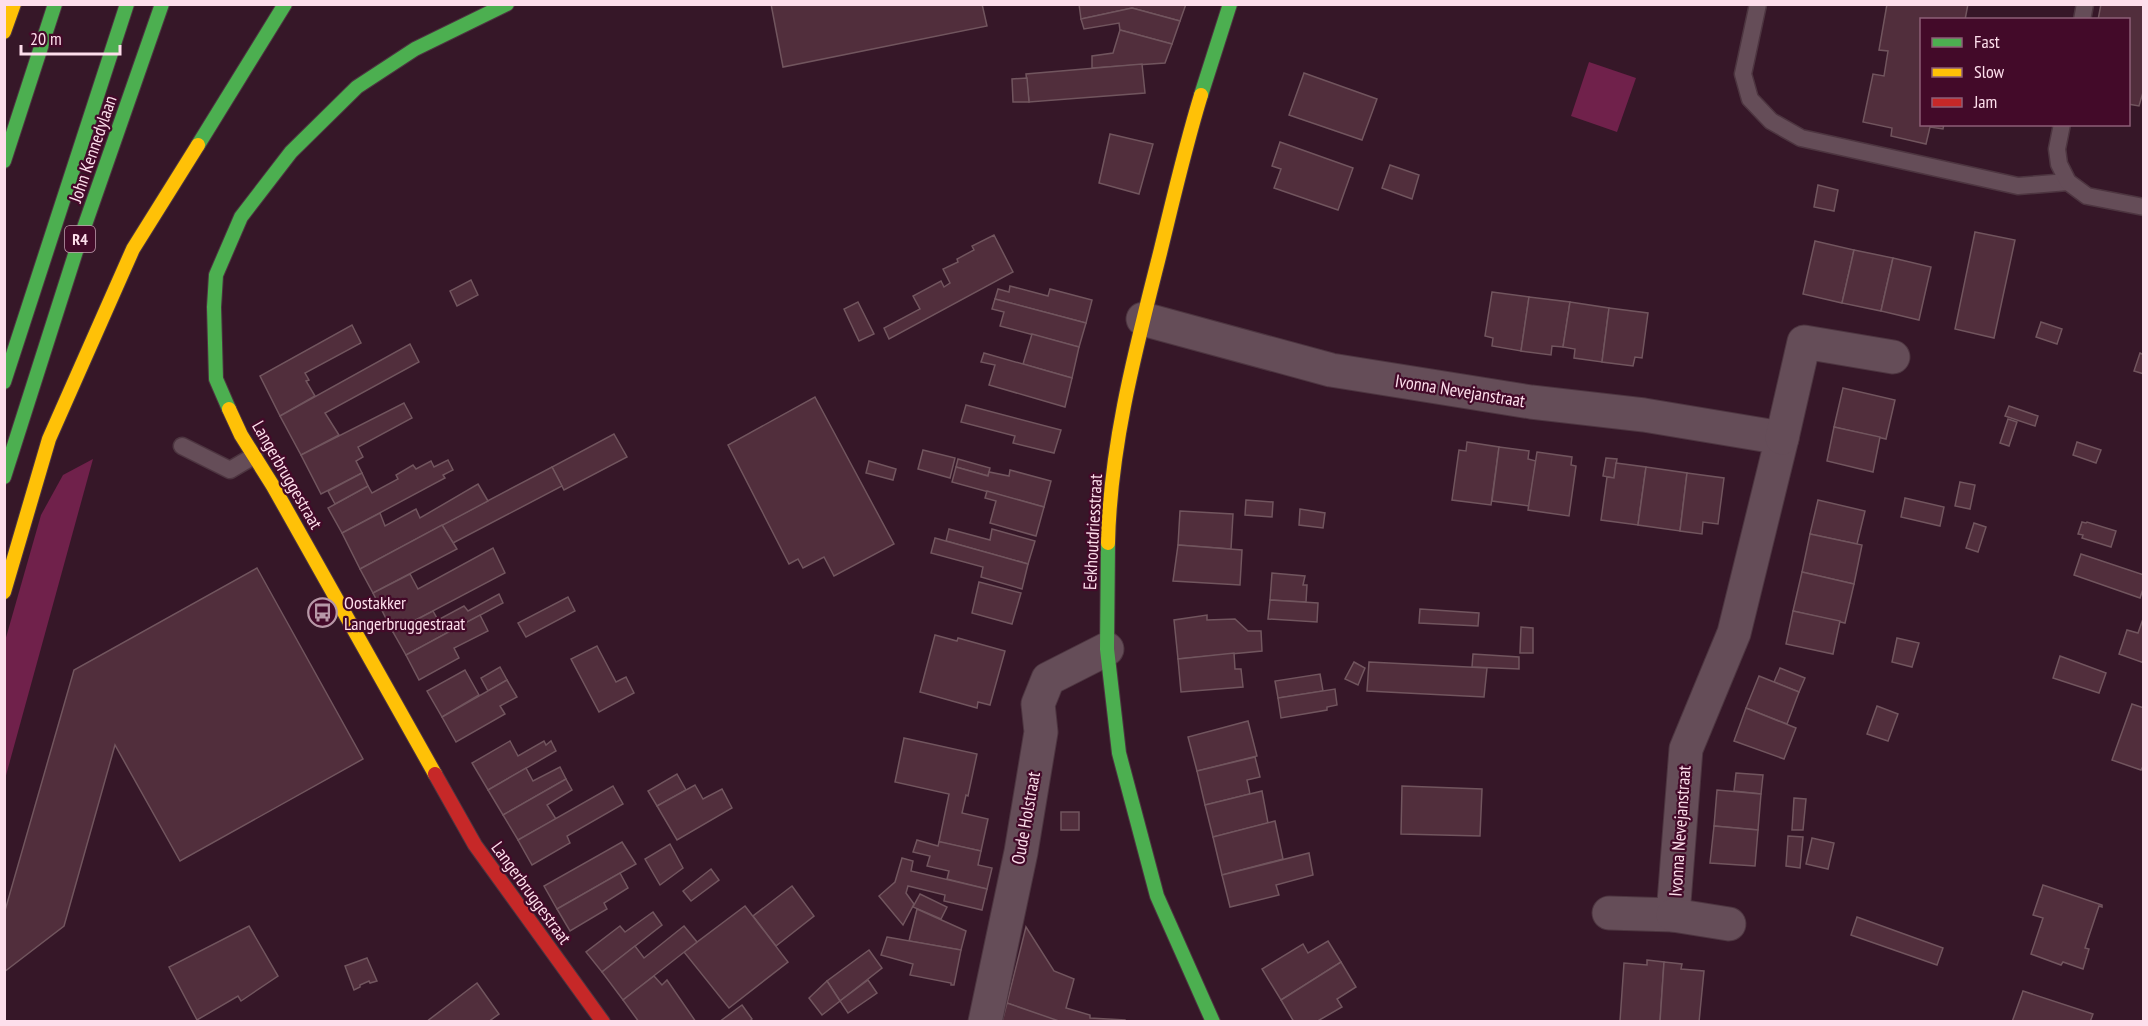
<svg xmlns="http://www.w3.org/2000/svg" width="2148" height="1026" font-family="'PT Sans Narrow',sans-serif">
<rect width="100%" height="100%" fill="#361728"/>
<g fill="#70214b">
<path d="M 1589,62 L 1636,78 L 1617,132 L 1571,116 Z"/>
<path d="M 93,459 L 5,779 L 5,641 L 41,515 L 63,475 Z"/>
</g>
<g fill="#512e3c" stroke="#71555e" stroke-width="1.5">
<path d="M 771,4 L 982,4 L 987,26 L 783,67 Z"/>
<path d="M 1079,4 L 1186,4 L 1180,21 L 1132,8 L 1081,19 Z"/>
<path d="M 1887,4 L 1968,4 L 1965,20 L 1922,20 L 1922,124 L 1944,124 L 1943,129 L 1930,127 L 1926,144 L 1891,136 L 1892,128 L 1863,122 L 1873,74 L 1884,76 L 1888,51 L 1879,50 Z"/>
<path d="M 2101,4 L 2144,4 L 2144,89 L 2139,106 L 2128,104 L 2128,20 L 2098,20 Z"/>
<path d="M 1132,8 L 1180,21 L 1172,44 L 1120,30 L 1119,23 L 1084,29 L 1081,19 Z"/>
<path d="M 1120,30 L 1172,44 L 1165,63 L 1092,68 L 1092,56 L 1113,53 Z"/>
<path d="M 1142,64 L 1145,93 L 1029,102 L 1026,74 Z"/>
<path d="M 1304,73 L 1377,99 L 1362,140 L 1289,115 Z"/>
<path d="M 1027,78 L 1029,102 L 1013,102 L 1012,79 Z"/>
<path d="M 1110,134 L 1153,144 L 1139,194 L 1099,183 Z"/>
<path d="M 1280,142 L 1353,168 L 1338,210 L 1274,188 L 1281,169 L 1272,166 Z"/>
<path d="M 1390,165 L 1419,175 L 1412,199 L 1382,188 Z"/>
<path d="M 1818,185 L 1838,190 L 1834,211 L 1814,207 Z"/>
<path d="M 1975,232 L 2015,240 L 1994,338 L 1955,329 Z"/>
<path d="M 994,235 L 1013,272 L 889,339 L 884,328 L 920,309 L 913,296 L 941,281 L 944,287 L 950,283 L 943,269 L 958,262 L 957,259 L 974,250 L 972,246 Z"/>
<path d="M 1815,241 L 1854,250 L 1842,303 L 1803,294 Z"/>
<path d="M 1854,250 L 1893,258 L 1881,311 L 1842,303 Z"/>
<path d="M 1893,258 L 1931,267 L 1919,320 L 1881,311 Z"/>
<path d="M 471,280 L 478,295 L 457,306 L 450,291 Z"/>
<path d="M 1010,286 L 1048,296 L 1050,289 L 1092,300 L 1086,323 L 995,299 L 998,289 L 1009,292 Z"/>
<path d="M 1492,292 L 1529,297 L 1521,351 L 1492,346 L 1493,338 L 1485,336 Z"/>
<path d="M 1529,297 L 1570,302 L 1563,347 L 1552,346 L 1551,355 L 1521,351 Z"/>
<path d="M 995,299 L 1086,323 L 1079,347 L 1000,326 L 1004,312 L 992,309 Z"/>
<path d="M 858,302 L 874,334 L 859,341 L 844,309 Z"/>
<path d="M 1570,302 L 1609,308 L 1602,362 L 1574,358 L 1575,349 L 1563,347 Z"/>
<path d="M 1609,308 L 1648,313 L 1642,358 L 1635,357 L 1633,366 L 1602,362 Z"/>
<path d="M 2041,322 L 2062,329 L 2057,344 L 2036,337 Z"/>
<path d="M 352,325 L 361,343 L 305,373 L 309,380 L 306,381 L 315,396 L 280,416 L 260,376 Z"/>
<path d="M 1032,334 L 1079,347 L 1072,378 L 1023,364 Z"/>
<path d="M 410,344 L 419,362 L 325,413 L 339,435 L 301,455 L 280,416 Z"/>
<path d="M 984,353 L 1072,378 L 1065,407 L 989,385 L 995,365 L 981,362 Z"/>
<path d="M 2140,353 L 2144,355 L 2144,374 L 2134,371 Z"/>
<path d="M 1843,388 L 1895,400 L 1886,439 L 1834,427 Z"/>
<path d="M 815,397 L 894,544 L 834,576 L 824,557 L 803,568 L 798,559 L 789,564 L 728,445 Z"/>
<path d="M 404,403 L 412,418 L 358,447 L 363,457 L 356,461 L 362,473 L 321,494 L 301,455 Z"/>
<path d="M 966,405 L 1061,430 L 1054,453 L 1013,443 L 1015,436 L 961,422 Z"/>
<path d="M 2009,406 L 2038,416 L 2035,426 L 2005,416 Z"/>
<path d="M 2008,419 L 2017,422 L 2009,446 L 2000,443 Z"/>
<path d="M 1834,427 L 1880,437 L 1873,472 L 1827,461 Z"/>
<path d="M 614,434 L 627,457 L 564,490 L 552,467 Z"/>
<path d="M 1467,442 L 1499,447 L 1491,505 L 1452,500 L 1459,450 L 1466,451 Z"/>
<path d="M 2077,442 L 2101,450 L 2096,463 L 2073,455 Z"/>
<path d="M 1499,447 L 1529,451 L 1528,459 L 1536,461 L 1529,506 L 1492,501 Z"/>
<path d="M 923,450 L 955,458 L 950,478 L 918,469 Z"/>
<path d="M 1537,452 L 1572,457 L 1571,465 L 1576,466 L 1569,516 L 1528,510 Z"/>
<path d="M 1606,458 L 1617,459 L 1614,478 L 1603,476 Z"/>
<path d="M 958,459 L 990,468 L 988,476 L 956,467 Z"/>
<path d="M 448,460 L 453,470 L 443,475 L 445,478 L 342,533 L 328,508 L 368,486 L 372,493 L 398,479 L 396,475 L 413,465 L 416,469 L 431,461 L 434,467 Z"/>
<path d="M 869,461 L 896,469 L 893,480 L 866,473 Z"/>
<path d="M 1616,463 L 1646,467 L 1638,525 L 1601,520 L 1607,477 L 1614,478 Z"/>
<path d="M 552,467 L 562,486 L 453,543 L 442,525 Z"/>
<path d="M 956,467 L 988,476 L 989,472 L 1009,476 L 1010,470 L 1051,481 L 1044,507 L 952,482 Z"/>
<path d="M 1646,467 L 1687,473 L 1680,531 L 1638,525 Z"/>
<path d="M 362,473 L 368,486 L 335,504 L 328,491 Z"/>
<path d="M 1687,473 L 1724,478 L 1718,524 L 1703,522 L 1702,534 L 1680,531 Z"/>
<path d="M 1960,482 L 1975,485 L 1970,509 L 1955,506 Z"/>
<path d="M 478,484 L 488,501 L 360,569 L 342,533 L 380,513 L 385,526 L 416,509 L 420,518 Z"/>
<path d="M 987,491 L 1044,507 L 1036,536 L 990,523 L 996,501 L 985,498 Z"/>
<path d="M 1905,498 L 1944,507 L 1940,526 L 1901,517 Z"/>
<path d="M 1246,500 L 1273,502 L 1272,517 L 1245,515 Z"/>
<path d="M 1818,500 L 1865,511 L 1857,544 L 1810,534 Z"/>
<path d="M 1300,509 L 1325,513 L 1323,528 L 1299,525 Z"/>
<path d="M 1180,511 L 1233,514 L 1231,549 L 1178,545 Z"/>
<path d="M 2082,522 L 2086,523 L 2087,522 L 2116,531 L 2111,547 L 2082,538 L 2083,535 L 2078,534 Z"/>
<path d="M 1974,523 L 1986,527 L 1978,552 L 1966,548 Z"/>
<path d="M 442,525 L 457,549 L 373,593 L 360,569 Z"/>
<path d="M 949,529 L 990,540 L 992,529 L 1035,541 L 1028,564 L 946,541 Z"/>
<path d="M 1810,534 L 1862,545 L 1854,584 L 1802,572 Z"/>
<path d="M 935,538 L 1028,564 L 1022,589 L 981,577 L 983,567 L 931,553 Z"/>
<path d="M 1178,545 L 1242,550 L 1240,585 L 1173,581 Z"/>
<path d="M 493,548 L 505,573 L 393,632 L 373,593 L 410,574 L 418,589 Z"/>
<path d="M 2081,554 L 2144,575 L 2144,586 L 2140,598 L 2074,575 Z"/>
<path d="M 257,568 L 363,759 L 180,861 L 115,745 L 64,926 L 4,972 L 4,914 L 74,670 Z"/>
<path d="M 1802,572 L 1854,584 L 1845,623 L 1793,611 Z"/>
<path d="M 1272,573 L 1305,576 L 1303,585 L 1307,585 L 1306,602 L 1270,600 Z"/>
<path d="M 979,582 L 1021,593 L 1012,624 L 972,613 Z"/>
<path d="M 499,594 L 503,603 L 406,655 L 393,632 L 433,611 L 438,620 L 464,606 L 468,611 Z"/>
<path d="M 568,597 L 575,611 L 526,637 L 518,623 Z"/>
<path d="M 1270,600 L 1318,603 L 1317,622 L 1268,619 Z"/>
<path d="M 1420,609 L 1479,613 L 1478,626 L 1419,623 Z"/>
<path d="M 1793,611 L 1840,621 L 1833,654 L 1786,644 Z"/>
<path d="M 480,615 L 488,631 L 454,648 L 459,658 L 419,680 L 406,655 Z"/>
<path d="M 1207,615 L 1207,620 L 1235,619 L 1248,631 L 1261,631 L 1262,651 L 1178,659 L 1174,620 Z"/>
<path d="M 2144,616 L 2144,663 L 2119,654 L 2127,630 L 2138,633 Z"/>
<path d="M 1521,627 L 1533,628 L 1533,653 L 1520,653 Z"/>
<path d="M 935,635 L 957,641 L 958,638 L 1005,651 L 990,705 L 978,702 L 977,708 L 920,692 Z"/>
<path d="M 1897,638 L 1919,643 L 1912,667 L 1892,662 Z"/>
<path d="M 597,646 L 616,682 L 626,677 L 634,693 L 599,712 L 571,659 Z"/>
<path d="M 1234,653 L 1235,669 L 1241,669 L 1243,687 L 1181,692 L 1178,659 Z"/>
<path d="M 1473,654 L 1519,657 L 1519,669 L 1472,667 Z"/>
<path d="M 2060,656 L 2106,673 L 2099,693 L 2053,678 Z"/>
<path d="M 1354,662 L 1365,668 L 1358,685 L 1345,679 Z"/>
<path d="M 1369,662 L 1487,668 L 1484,697 L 1367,691 Z"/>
<path d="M 500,667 L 507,680 L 488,691 L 481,678 Z"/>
<path d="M 1780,668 L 1805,678 L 1799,692 L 1774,682 Z"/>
<path d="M 465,670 L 479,695 L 442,717 L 427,691 Z"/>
<path d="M 1320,674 L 1323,691 L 1278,698 L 1275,681 Z"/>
<path d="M 1759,676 L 1799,692 L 1787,724 L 1746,708 Z"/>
<path d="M 507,680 L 517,697 L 500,706 L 505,714 L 456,742 L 442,717 Z"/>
<path d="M 1335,689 L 1337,705 L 1327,707 L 1327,710 L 1281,718 L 1278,698 Z"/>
<path d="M 2132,704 L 2144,708 L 2144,765 L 2141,770 L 2112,760 Z"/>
<path d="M 1877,706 L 1898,714 L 1888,741 L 1867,734 Z"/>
<path d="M 1746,708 L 1796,728 L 1784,759 L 1734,741 Z"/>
<path d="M 1248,721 L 1257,756 L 1197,771 L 1188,737 Z"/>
<path d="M 904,738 L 977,754 L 968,796 L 966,795 L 962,813 L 988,819 L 981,851 L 939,842 L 949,794 L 895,782 Z"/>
<path d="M 510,741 L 518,756 L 544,741 L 546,745 L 551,741 L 556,751 L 488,790 L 472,763 Z"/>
<path d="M 1255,757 L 1260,777 L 1247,780 L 1250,794 L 1205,805 L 1197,771 Z"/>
<path d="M 560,767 L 566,779 L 503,815 L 488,790 L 526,768 L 533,781 Z"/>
<path d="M 1736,773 L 1763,775 L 1761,794 L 1734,791 Z"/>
<path d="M 677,774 L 686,790 L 657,806 L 648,791 Z"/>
<path d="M 566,779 L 572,790 L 547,805 L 556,819 L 518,840 L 503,815 Z"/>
<path d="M 695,785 L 703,799 L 722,789 L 732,808 L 677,840 L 657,806 Z"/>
<path d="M 613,786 L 623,804 L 567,836 L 570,843 L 532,865 L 518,840 Z"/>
<path d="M 1402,786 L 1482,789 L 1480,836 L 1401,834 Z"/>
<path d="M 1717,790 L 1761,794 L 1758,830 L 1714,826 Z"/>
<path d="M 1262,791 L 1268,823 L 1213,837 L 1205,805 Z"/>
<path d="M 1794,798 L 1806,799 L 1803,830 L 1792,830 Z"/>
<rect x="1061" y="812" width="18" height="18"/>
<path d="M 1275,821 L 1283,859 L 1222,875 L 1213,837 Z"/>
<path d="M 1714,826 L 1758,830 L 1755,866 L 1710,863 Z"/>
<path d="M 1788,836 L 1803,837 L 1800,868 L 1786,866 Z"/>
<path d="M 1812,838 L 1834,843 L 1828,869 L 1806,864 Z"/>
<path d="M 917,840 L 938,846 L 939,842 L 941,842 L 981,851 L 978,865 L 992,868 L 987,889 L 947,879 L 949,871 L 927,866 L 930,856 L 913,852 Z"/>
<path d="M 622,842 L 636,864 L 557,909 L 544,886 Z"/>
<path d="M 670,844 L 683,868 L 660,885 L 645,859 Z"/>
<path d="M 1309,853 L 1313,875 L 1276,885 L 1279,895 L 1230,907 L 1222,875 Z"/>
<path d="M 902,858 L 913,861 L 911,871 L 987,889 L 982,910 L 944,901 L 945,895 L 908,886 L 906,893 L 914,904 L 903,925 L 879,896 L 895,882 Z"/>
<path d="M 711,869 L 719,880 L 691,901 L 683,891 Z"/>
<path d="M 620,873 L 628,888 L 604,903 L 607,909 L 570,931 L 557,909 Z"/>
<path d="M 2043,885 L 2102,905 L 2102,907 L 2099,906 L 2085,948 L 2089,949 L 2083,969 L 2063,962 L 2061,965 L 2031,954 L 2043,918 L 2033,915 Z"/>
<path d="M 792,886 L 814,916 L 776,946 L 753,916 Z"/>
<path d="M 920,894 L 947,907 L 941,919 L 913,907 Z"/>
<path d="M 745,906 L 788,962 L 729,1008 L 684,952 Z"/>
<path d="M 917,909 L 966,931 L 961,950 L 909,941 Z"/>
<path d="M 653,912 L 662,925 L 602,972 L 586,952 L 620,926 L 625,932 Z"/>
<path d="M 1857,917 L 1943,948 L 1937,965 L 1851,935 Z"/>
<path d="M 249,926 L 278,976 L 241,1001 L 238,996 L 197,1020 L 169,967 Z"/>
<path d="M 684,926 L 697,942 L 623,1000 L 602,972 L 635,946 L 644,958 Z"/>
<path d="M 1026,927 L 1054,971 L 1074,979 L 1066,1008 L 1090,1015 L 1090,1018 L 1125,1020 L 1125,1022 L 1059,1022 L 1007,1003 Z"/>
<path d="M 887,937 L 961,950 L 954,985 L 951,985 L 951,983 L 910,975 L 913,964 L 881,955 Z"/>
<path d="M 1328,941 L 1341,962 L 1281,1000 L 1262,969 L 1303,944 L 1308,953 Z"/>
<path d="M 869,950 L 882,968 L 840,1001 L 827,981 Z"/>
<path d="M 367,958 L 377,981 L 370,983 L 369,981 L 360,985 L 360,987 L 354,990 L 345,966 Z"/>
<path d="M 1647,960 L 1664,962 L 1660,1022 L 1620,1021 L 1624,963 L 1647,965 Z"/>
<path d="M 1341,962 L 1356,987 L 1337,999 L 1342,1007 L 1316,1022 L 1294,1022 L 1281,1000 Z"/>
<path d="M 1664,962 L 1682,964 L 1681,969 L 1704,971 L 1699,1022 L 1660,1022 Z"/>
<path d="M 654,976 L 662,985 L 667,980 L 696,1022 L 639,1022 L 623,1000 Z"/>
<path d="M 868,980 L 877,993 L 848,1013 L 840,1001 Z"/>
<path d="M 827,981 L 840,1001 L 822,1015 L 809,998 Z"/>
<path d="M 477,983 L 499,1014 L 488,1022 L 426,1022 Z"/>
<path d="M 2023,991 L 2093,1014 L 2090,1022 L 2012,1022 Z"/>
<path d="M 1007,1003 L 1059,1021 L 1059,1022 L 1002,1022 Z"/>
<path d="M 742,1005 L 752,1019 L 749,1022 L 719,1022 Z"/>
</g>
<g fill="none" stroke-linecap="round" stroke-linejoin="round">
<defs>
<g id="lane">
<path d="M 1758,4 L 1743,74 L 1750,99 L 1771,121 L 1801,138 L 2018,186 L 2068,182"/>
<path d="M 2082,20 L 2085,4"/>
<path d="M 2062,124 L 2057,149 L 2059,164 L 2068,182 L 2087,196 L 2144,207"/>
<path d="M 182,446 L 230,470 L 254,456"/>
</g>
<g id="street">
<path d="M 1143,319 L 1331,370 L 1531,402 L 1644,415 L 1782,438 L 1734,633 L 1686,749 L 1673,915 L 1609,913"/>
<path d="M 1782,438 L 1804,342 L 1893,357"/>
<path d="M 1673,915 L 1729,924"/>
<path d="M 985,1022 L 1021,852 L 1041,732 L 1038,704 L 1048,679 L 1107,649"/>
</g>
<g id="fast">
<path d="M 1201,95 L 1230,4"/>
<path d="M 198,145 L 285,4"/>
<path d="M 4,161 L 55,4"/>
<path d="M 4,382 L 127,4"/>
<path d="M 229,409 L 216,379 L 214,307 L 216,275 L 241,217 L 291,152 L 357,87 L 415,49 L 507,4"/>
<path d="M 4,477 L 79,242 L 162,4"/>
<path d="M 1108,543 L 1107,649 L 1119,753 L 1157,896 L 1213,1022"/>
</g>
<g id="slow">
<path d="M 4,32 L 14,4"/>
<path d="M 229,409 L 241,435 L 273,486 L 435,774"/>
<path d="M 1108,543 C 1110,445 1136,348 1160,253 C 1173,200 1185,147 1201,95"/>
<path d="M 4,592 L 49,439 L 133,249 L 198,145"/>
</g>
<path id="jam" d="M 435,774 L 475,845 L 603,1022"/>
</defs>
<use href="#lane" stroke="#4d3540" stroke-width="19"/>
<use href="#street" stroke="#4d3540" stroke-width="35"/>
<use href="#fast" stroke="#4d3540" stroke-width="16"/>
<use href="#slow" stroke="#4d3540" stroke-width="16"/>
<use href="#jam" stroke="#4d3540" stroke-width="16"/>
<use href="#lane" stroke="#654d58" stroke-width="16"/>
<use href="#street" stroke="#654d58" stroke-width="33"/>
<use href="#fast" stroke="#4caf50" stroke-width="14"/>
<use href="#slow" stroke="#ffc107" stroke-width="14"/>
<use href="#jam" stroke="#c62828" stroke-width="14"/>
</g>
<defs>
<symbol id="bus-ring" viewBox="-11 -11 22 22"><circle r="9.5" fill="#430a29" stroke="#b798a7" stroke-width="1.5"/><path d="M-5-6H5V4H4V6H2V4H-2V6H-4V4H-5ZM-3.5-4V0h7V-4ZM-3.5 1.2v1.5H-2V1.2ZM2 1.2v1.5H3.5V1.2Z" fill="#b798a7"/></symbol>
</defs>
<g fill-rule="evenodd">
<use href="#bus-ring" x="306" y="596" width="33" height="33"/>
</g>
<g text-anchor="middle" stroke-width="4.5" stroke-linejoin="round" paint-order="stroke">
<rect fill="#430a29" stroke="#c59eb1" stroke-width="1.5" x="65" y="226" width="30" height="26" rx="4.5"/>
<g font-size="16" font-weight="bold" fill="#fddeeb">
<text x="80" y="245">R4</text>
</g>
<g font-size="18" fill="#fddeeb" stroke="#430a29">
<text transform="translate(93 149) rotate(-71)" y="6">John Kennedylaan</text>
<text transform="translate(1460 391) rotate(9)" y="6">Ivonna Nevejanstraat</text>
<text transform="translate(287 475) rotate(60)" y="6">Langerbruggestraat</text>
<text transform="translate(1093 532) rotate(-87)" y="6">Eekhoutdriesstraat</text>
<text transform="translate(1026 818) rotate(-80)" y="6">Oude Holstraat</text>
<text transform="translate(1680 831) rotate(-86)" y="6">Ivonna Nevejanstraat</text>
<text transform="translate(531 893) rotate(54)" y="6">Langerbruggestraat</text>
</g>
<g font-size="18" fill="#fddeeb" stroke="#430a29" text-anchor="start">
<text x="344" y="609">Oostakker<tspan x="344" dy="21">Langerbruggestraat</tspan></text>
</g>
</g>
<rect width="2148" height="1026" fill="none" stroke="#fddeeb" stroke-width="12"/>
<rect x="1920" y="18" width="210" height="108" fill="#430a29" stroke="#8d5f77" stroke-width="1.5"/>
<rect x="1932" y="38" width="30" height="9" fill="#4caf50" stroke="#8d5f77" stroke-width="1.5"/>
<text x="1974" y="48" font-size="18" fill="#fddeeb">Fast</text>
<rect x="1932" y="68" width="30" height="9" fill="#ffc107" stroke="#8d5f77" stroke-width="1.5"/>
<text x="1974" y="78" font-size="18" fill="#fddeeb">Slow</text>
<rect x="1932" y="98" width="30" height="9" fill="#c62828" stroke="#8d5f77" stroke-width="1.5"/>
<text x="1974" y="108" font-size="18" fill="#fddeeb">Jam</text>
<path d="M21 45v9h99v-9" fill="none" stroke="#fddeeb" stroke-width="3"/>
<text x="30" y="45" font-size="18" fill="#fddeeb" stroke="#430a29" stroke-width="4.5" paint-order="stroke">20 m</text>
</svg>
